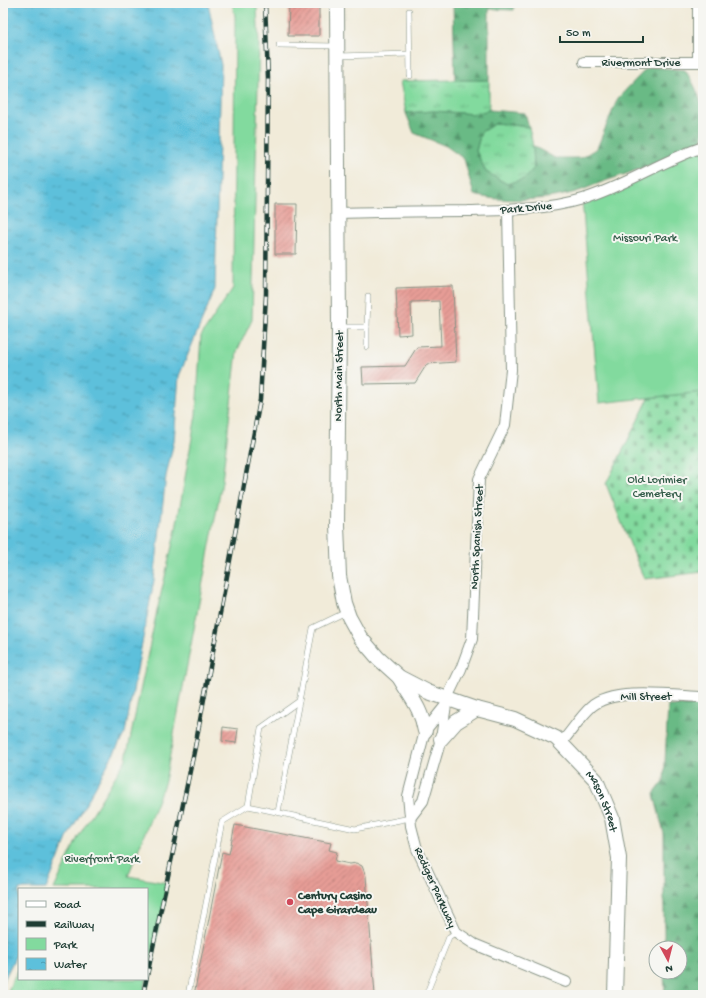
<svg xmlns="http://www.w3.org/2000/svg" width="706" height="998" font-family="'Gochi Hand',sans-serif">
<defs>
<pattern id="grass-tufts" width="24" height="20" patternUnits="userSpaceOnUse"><rect width="24" height="20" fill="#82da9e"/><path d="M3 7l-1-3M5 7V3M7 7l1-3M15 17l-1-3M17 17v-4M19 17l1-3" fill="none" stroke="#6ab282"/></pattern>
<pattern id="forest-firs" width="22" height="20" patternUnits="userSpaceOnUse"><rect width="22" height="20" fill="#69ba85"/><path d="M5 1l3.5 6h-7zM16 11l3.5 6h-7z" fill="#56986e"/></pattern>
<pattern id="cemetery-stones" width="16" height="16" patternUnits="userSpaceOnUse"><rect width="16" height="16" fill="#82da9e"/><path d="M2 7V4a2 2 0 0 1 4 0v3zM10 15v-3a2 2 0 0 1 4 0v3z" fill="#6ab282"/></pattern>
<pattern id="water-ripples" width="26" height="14" patternUnits="userSpaceOnUse"><rect width="26" height="14" fill="#5dc0db"/><path d="M2 4q2-2 4 0t4 0M15 11q2-2 4 0t4 0" fill="none" stroke="#4c9db2"/></pattern>
<pattern id="building-hatch" width="6" height="6" patternUnits="userSpaceOnUse"><rect width="6" height="6" fill="#e79d96"/><path d="M-1 1l2-2M0 6l6-6M5 7l2-2" fill="none" stroke="#bb817b"/></pattern>
</defs>
<rect width="100%" height="100%" fill="#f6f6f2"/>
<filter id="ink" filterUnits="userSpaceOnUse"><feTurbulence type="fractalNoise" baseFrequency=".025" numOctaves="2"/><feDisplacementMap in="SourceGraphic" scale="8" xChannelSelector="R" yChannelSelector="G"/><feConvolveMatrix kernelMatrix="1 2 1 2 8 2 1 2 1" color-interpolation-filters="sRGB"/></filter>
<filter id="wash" filterUnits="userSpaceOnUse"><feTurbulence type="fractalNoise" baseFrequency=".012" numOctaves="4" result="noise"/><feDisplacementMap in="SourceGraphic" scale="16" xChannelSelector="R" yChannelSelector="G"/><feGaussianBlur stdDeviation="0.9" result="paint"/><feColorMatrix in="noise" values="0 0 0 0 0 0 0 0 0 0 0 0 0 0 0 0 0 1.4 0 .05"/><feComposite in="paint" operator="in"/></filter>
<g filter="url(#wash)">
<rect width="100%" height="100%" fill="#f1ebd9"/>
<g fill="url(#grass-tufts)" stroke="#508c69">
<path d="M 455,80 L 489,80 L 489,110 L 474,114 L 434,111 L 406,113 L 400,81 Z"/>
<path d="M 496,123 L 529,127 L 533,146 L 534,168 L 524,179 L 507,184 L 486,172 L 476,151 L 481,132 Z"/>
</g>
<g fill="url(#forest-firs)" stroke="#447c5c">
<path d="M 453,3 L 514,3 L 514,10 L 489,9 L 489,80 L 455,80 Z"/>
<path d="M 651,67 L 685,70 C 703,98 703,106 703,139 C 672,158 636,171 602,182 C 591,186 579,192 568,194 C 541,201 500,202 474,195 L 464,159 L 446,146 L 414,133 L 406,113 L 434,111 L 474,114 L 489,110 L 525,113 L 529,127 L 496,123 L 481,132 L 476,151 L 486,172 L 507,184 L 524,179 L 534,168 L 533,146 L 555,158 L 581,158 L 597,148 L 618,98 L 646,69 Z"/>
<path d="M 703,705 L 703,995 L 665,995 L 664,972 L 680,972 L 680,948 L 664,948 L 664,834 L 654,794 L 664,781 L 668,706 Z"/>
</g>
<path fill="url(#cemetery-stones)" stroke="#508c69" d="M 703,392 L 703,572 L 644,579 L 606,484 L 649,398 Z"/>
<g fill="#82da9e" stroke="#508c69">
<path d="M 232,3 L 256,3 L 257,8 L 259,44 L 252,320 L 237,351 L 222,482 L 165,781 L 128,876 L 167,883 L 166,895 L 143,995 L 6,995 L 19,967 L 19,979 L 147,979 L 147,889 L 54,889 L 78,837 L 126,759 L 156,615 L 176,529 L 196,415 L 201,336 L 233,288 L 235,16 Z"/>
<path d="M 703,147 L 703,392 L 599,403 L 582,199 Z"/>
</g>
<path fill="url(#water-ripples)" stroke="#3e7e88" d="M 3,3 L 208,3 L 221,65 L 215,289 L 179,376 L 174,441 L 166,476 L 154,580 L 125,733 L 68,836 L 46,889 L 19,889 L 19,949 L 3,982 Z"/>
<g id="blocks">
<g fill="url(#building-hatch)">
<path d="M 289,3 L 303,3 L 302,6 L 319,6 L 319,36 L 288,36 Z"/>
<path d="M 275,204 L 297,204 L 296,254 L 275,254 Z"/>
<path d="M 453,286 L 456,362 L 427,364 L 415,383 L 363,384 L 362,367 L 405,366 L 417,347 L 441,346 L 439,301 L 411,302 L 412,334 L 398,335 L 396,288 Z"/>
<path d="M 223,727 L 238,729 L 236,743 L 222,741 Z"/>
<path d="M 235,825 L 331,843 L 329,850 L 337,852 L 335,861 L 350,864 L 356,863 L 362,866 L 366,876 L 375,995 L 194,995 L 222,852 L 229,854 Z"/>
</g>
</g>
</g>
<g filter="url(#ink)">
<use href="#blocks" fill-opacity="0" stroke="#889486" stroke-width="1"/>
<g fill="none" stroke-linecap="round" stroke-linejoin="round">
<defs>
<g id="lane">
<path d="M 409,11 L 410,76"/>
<path d="M 279,45 L 336,46"/>
<path d="M 338,56 L 409,54"/>
<path d="M 340,327 L 367,327 L 368,296"/>
<path d="M 367,347 L 367,327"/>
<path d="M 248,806 L 261,728 L 299,701"/>
<path d="M 278,812 L 313,628 L 346,612"/>
<path d="M 188,995 L 222,822 L 248,806 L 355,829 L 410,818"/>
<path d="M 426,995 L 449,937 L 456,932"/>
</g>
<g id="street">
<path d="M 698,3 L 698,62"/>
<path d="M 584,62 L 703,62"/>
<path d="M 337,213 C 381,212 425,211 468,211 C 506,210 546,210 583,199 C 625,186 661,161 703,147"/>
<path d="M 445,706 L 425,731 L 408,796 L 411,826 L 417,849 L 456,932 L 474,944 L 566,982"/>
<path d="M 561,743 C 571,732 580,717 591,707 C 612,687 675,696 703,697"/>
<path d="M 410,818 L 423,801 L 441,739 L 447,698 L 461,669 L 472,639 L 479,479 L 505,425 L 511,370 L 508,210"/>
</g>
<g id="secondary">
<path id="s1" d="M 337,3 L 339,327 L 337,525 L 339,576 L 344,603 L 349,617 L 360,637 L 378,658 L 399,677 L 428,692 L 477,709 L 515,719 L 556,738 L 596,780 L 612,818 L 619,858 L 615,995"/>
<path d="M 399,677 C 410,697 421,707 425,731"/>
<path d="M 441,739 L 456,722 L 477,709"/>
</g>
</defs>
<use href="#lane" stroke="#889486" stroke-width="6"/>
<use href="#street" stroke="#889486" stroke-width="12"/>
<use href="#secondary" stroke="#889486" stroke-width="16"/>
<use href="#lane" stroke="#fff" stroke-width="5"/>
<use href="#street" stroke="#fff" stroke-width="10"/>
<use href="#secondary" stroke="#fff" stroke-width="14"/>
<defs>
<path id="rail" d="M 143,995 L 195,747 L 260,400 L 266,295 L 268,78 L 265,3"/>
</defs>
<use href="#rail" stroke="#1f3d34" stroke-width="4.5"/>
<use href="#rail" stroke="#f6f6f2" stroke-width="3" stroke-dasharray="9" stroke-linecap="butt"/>
</g>
</g>
<circle fill="#d1495b" stroke="#f6f6f2" stroke-width="1.5" cx="290" cy="902" r="4"/>
<g text-anchor="middle" stroke-width="4" stroke-linejoin="round" paint-order="stroke">
<g font-size="12" fill="#1f3d34" stroke="#f6f6f2">
<text x="641" y="66">Rivermont Drive</text>
<text transform="translate(526 207) rotate(-5)" y="4">Park Drive</text>
<text transform="translate(338 376) rotate(-89)" y="4">North Main Street</text>
<text transform="translate(476 537) rotate(-87)" y="4">North Spanish Street</text>
<text x="646" y="700">Mill Street</text>
<text dy="4" stroke="none"><textPath href="#s1" startOffset="943">Mason Street</textPath></text>
<text transform="translate(436 887) rotate(66)" y="4">Rediger Parkway</text>
</g>
<g font-size="12" fill="#335c49" stroke="#f6f6f2">
<text x="645" y="241">Missouri Park</text>
<text x="657" y="483">Old Lorimier<tspan x="657" dy="14">Cemetery</tspan></text>
<text x="102" y="862">Riverfront Park</text>
</g>
<g font-size="12" font-weight="bold" fill="#1f3d34" stroke="#f6f6f2" text-anchor="start">
<text x="298" y="899">Century Casino<tspan x="298" dy="14">Cape Girardeau</tspan></text>
</g>
</g>
<rect width="706" height="998" fill="none" stroke="#f6f6f2" stroke-width="16"/>
<rect x="18" y="888" width="130" height="92" fill="#f6f6f2" stroke="#a0aca6"/>
<rect x="26" y="901" width="20" height="6" fill="#ffffff" stroke="#a0aca6"/>
<text x="54" y="908" font-size="12" fill="#1f3d34">Road</text>
<rect x="26" y="921" width="20" height="6" fill="#1f3d34" stroke="#a0aca6"/>
<text x="54" y="928" font-size="12" fill="#1f3d34">Railway</text>
<rect x="26" y="938" width="20" height="12" fill="#82da9e" stroke="#a0aca6"/>
<text x="54" y="948" font-size="12" fill="#1f3d34">Park</text>
<rect x="26" y="958" width="20" height="12" fill="url(#water-ripples)" stroke="#a0aca6"/>
<text x="54" y="968" font-size="12" fill="#1f3d34">Water</text>
<g transform="translate(668 960) rotate(173)"><circle r="19" fill="#f6f6f2" stroke="#a0aca6"/>
<path d="M0-3L7 15L0 10L-7 15Z" fill="#d1495b"/>
<text y="-6" font-size="11" font-weight="bold" text-anchor="middle" fill="#1f3d34">N</text>
</g>
<path d="M560 36v6h83v-6" fill="none" stroke="#1f3d34" stroke-width="2"/>
<text x="566" y="36" font-size="12" fill="#1f3d34" stroke="#f6f6f2" stroke-width="3" paint-order="stroke">50 m</text>
</svg>
